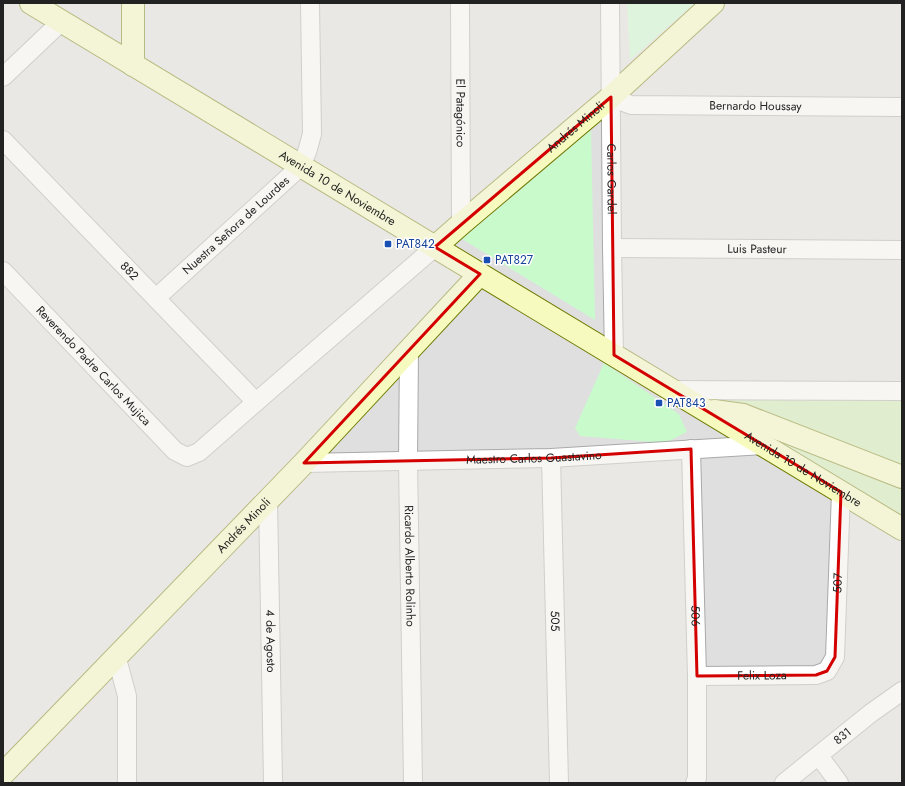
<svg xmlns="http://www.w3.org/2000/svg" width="905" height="786" font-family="Jost,sans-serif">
<rect width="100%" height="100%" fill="#f2efe9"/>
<rect fill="#e0dfdf" x="3" y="3" width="899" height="780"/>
<path fill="#cdebb0" d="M 672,390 L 902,391 L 902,529 Z"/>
<g fill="#c8facc">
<path d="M 627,3 L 695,3 L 630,60 Z"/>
<path d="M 591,130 L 595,320 L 462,239 Z"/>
<path d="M 604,363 L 679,414 L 687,432 L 665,443 L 580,436 L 575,428 Z"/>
</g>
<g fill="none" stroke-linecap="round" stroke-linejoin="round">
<defs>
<g id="street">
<path id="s1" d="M 460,3 L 461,224"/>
<path id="s2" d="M 610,3 L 612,248 L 614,355"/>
<path d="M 3,77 L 62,21"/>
<path id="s3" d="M 611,97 L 631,105 L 902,107"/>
<path id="s4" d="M 3,140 L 256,402"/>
<path id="s5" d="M 612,248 L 902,250"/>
<path id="s6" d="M 3,271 L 175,451 L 187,457 L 199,452 L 256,402 L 435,247"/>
<path id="s7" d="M 156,298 L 301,166 L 307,152 L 312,134 L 310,3"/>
<path id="s8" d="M 409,350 L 408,461 L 413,783"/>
<path d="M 672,390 L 902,391"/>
<path id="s9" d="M 691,449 L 697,676 L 697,778 L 695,783"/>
<path id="s10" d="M 551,458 L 559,783"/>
<path id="s11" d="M 304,463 L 551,458 L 765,445"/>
<path id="s12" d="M 268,499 L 273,783"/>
<path d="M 116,655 L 127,696 L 127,783"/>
<path id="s13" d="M 697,676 L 816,675 L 827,671 L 835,657 L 841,492"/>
<path d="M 819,756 L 839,783"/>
<path id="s14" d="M 784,783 L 871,713 L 902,691"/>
</g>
<g id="secondary">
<path id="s15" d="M 31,3 L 902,529"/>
<path d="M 133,3 L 133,65"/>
<path id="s16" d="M 435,247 L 461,224 L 611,97 L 713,3"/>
<path d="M 714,411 L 743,415 L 902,477"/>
<path id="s17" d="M 3,774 L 304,463 L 480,274"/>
</g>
</defs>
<use href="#street" stroke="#a9a9a9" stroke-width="20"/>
<use href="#secondary" stroke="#707d05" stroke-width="24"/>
<use href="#street" stroke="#fff" stroke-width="18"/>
<use href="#secondary" stroke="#f7fabf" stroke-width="22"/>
</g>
<path d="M0 0H905V786H0ZM 611,97 L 614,355 L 841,492 L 835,657 L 827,671 L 816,675 L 697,676 L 691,449 L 551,458 L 304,463 L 480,274 L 435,247 Z" fill="#f2efe9" fill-opacity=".55" fill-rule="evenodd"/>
<path fill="none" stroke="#d40000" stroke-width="3" stroke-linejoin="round" d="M 611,97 L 614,355 L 841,492 L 835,657 L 827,671 L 816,675 L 697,676 L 691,449 L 551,458 L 304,463 L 480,274 L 435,247 Z"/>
<g fill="#1a4fb4" stroke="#fff" stroke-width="1.5">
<rect x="384" y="240" width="8" height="8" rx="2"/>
<rect x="483" y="256" width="8" height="8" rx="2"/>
<rect x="655" y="399" width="8" height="8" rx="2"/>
</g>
<g text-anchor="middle" stroke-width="3" stroke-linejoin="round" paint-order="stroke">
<g font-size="12" fill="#222" stroke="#fff">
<text dy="4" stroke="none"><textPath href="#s3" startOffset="146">Bernardo Houssay</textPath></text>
<text dy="4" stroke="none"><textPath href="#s1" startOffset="110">El Patagónico</textPath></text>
<text dy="4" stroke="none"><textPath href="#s16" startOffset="185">Andrés Minoli</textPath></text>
<text dy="4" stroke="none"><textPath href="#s2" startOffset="176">Carlos Gardel</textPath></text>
<text dy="4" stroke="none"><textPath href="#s15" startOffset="358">Avenida 10 de Noviembre</textPath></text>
<text dy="4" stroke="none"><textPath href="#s7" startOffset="108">Nuestra Señora de Lourdes</textPath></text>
<text dy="4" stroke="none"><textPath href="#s5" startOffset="145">Luis Pasteur</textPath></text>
<text dy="4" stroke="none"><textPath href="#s4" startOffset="182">882</textPath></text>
<text dy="4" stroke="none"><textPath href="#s6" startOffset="131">Reverendo Padre Carlos Mujica</textPath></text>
<text dy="4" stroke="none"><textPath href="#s11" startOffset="230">Maestro Carlos Guastavino</textPath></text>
<text dy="4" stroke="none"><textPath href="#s15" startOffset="902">Avenida 10 de Noviembre</textPath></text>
<text dy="4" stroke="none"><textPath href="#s17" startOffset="346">Andrés Minoli</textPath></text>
<text dy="4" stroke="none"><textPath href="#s8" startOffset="216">Ricardo Alberto Rolinho</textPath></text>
<text dy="4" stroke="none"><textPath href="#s13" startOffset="221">507</textPath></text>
<text dy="4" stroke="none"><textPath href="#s9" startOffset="167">506</textPath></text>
<text dy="4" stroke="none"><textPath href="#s10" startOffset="163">505</textPath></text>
<text dy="4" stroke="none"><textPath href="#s12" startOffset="142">4 de Agosto</textPath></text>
<text dy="4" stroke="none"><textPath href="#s13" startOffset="65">Felix Loza</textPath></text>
<text dy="4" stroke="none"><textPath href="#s14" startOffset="75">831</textPath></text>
</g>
<g font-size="12" fill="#164399" stroke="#fff" text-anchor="start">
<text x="396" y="248">PAT842</text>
<text x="495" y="264">PAT827</text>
<text x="667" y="407">PAT843</text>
</g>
</g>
<rect width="905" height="786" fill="none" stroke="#222222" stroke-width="8"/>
</svg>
